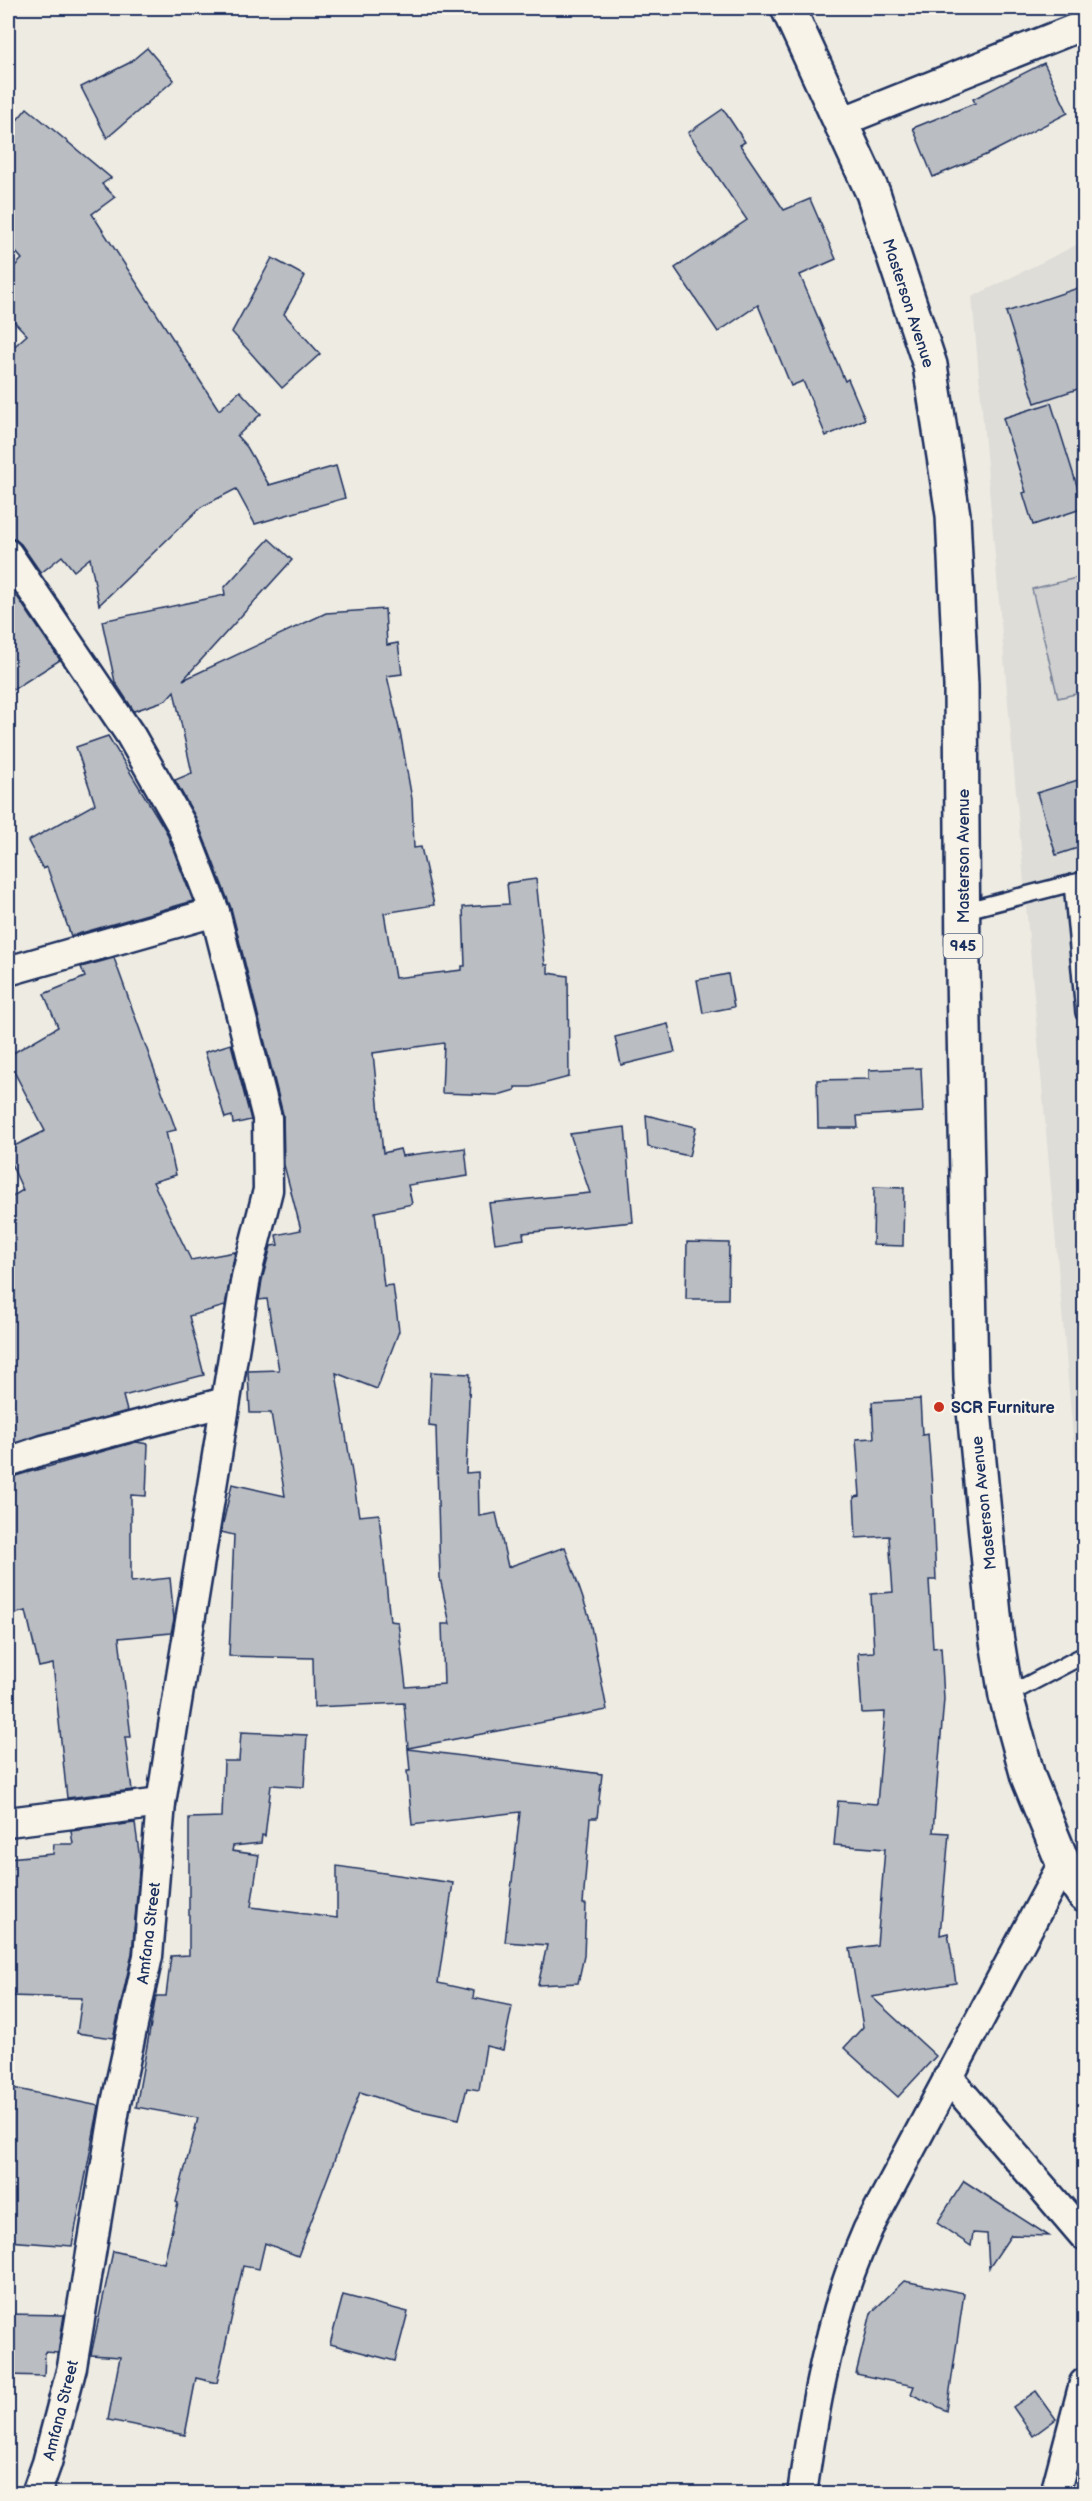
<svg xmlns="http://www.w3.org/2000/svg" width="1092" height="2501" font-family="'Balsamiq Sans',sans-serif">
<rect width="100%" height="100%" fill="#eeebe2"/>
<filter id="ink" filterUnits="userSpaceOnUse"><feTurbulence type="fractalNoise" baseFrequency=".0167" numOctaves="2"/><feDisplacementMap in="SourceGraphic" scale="12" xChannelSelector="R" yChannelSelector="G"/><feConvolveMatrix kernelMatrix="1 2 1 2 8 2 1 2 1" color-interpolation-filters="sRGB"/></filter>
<g filter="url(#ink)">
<path fill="#deddd8" d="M 1084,241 L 1084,1560 L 972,297 Z"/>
<path fill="#cfcfcf" stroke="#757f96" stroke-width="1.5" d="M 1084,576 L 1084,692 L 1058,698 L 1032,589 Z"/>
<g fill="#babdc2" stroke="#1b2f5e" stroke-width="1.5">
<path d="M 147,48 L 174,80 L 107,138 L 81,87 L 129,63 Z"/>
<path d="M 1044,63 L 1068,113 L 988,154 L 933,177 L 913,128 L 975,103 L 973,99 Z"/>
<path d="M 27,108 L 111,178 L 102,184 L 115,197 L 92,214 L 219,410 L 240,391 L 261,414 L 237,436 L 247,447 L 269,485 L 336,466 L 345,498 L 255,524 L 236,489 L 201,507 L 99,605 L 90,558 L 74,571 L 62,556 L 41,573 L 21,544 L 15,539 L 8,538 L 8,352 L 27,335 L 8,315 L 8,273 L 22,259 L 8,243 L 8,131 Z"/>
<path d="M 723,109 L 745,142 L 740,145 L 784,210 L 810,199 L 836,259 L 800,275 L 845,381 L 848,379 L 865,419 L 826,436 L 803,381 L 791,386 L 758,305 L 718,332 L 675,268 L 747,220 L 688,133 Z"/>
<path d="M 272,258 L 305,276 L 284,314 L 320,354 L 282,388 L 232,332 Z"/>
<path d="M 1084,286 L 1084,387 L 1035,403 L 1006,312 Z"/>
<path d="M 1051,403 L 1084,508 L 1033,525 L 1023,493 L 1026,492 L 1003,418 Z"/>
<path d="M 269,539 L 292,560 L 183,680 L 326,613 L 385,609 L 387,645 L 398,643 L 402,674 L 387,676 L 401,737 L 412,799 L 414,848 L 421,847 L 434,905 L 384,913 L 395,978 L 462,970 L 462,966 L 465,966 L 463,907 L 509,904 L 507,883 L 536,879 L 545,965 L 548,965 L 548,973 L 568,976 L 569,1077 L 531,1087 L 515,1087 L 515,1090 L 498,1095 L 442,1093 L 444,1043 L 373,1053 L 383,1153 L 400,1149 L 402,1156 L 465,1148 L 468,1176 L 408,1185 L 412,1204 L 375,1212 L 384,1286 L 393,1285 L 399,1331 L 377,1389 L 336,1373 L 359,1516 L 379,1514 L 390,1621 L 398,1622 L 406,1687 L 444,1684 L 442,1624 L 450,1624 L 440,1578 L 436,1427 L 429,1426 L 431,1372 L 470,1374 L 466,1473 L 478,1472 L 479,1516 L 496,1513 L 508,1567 L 565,1547 L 589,1616 L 607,1710 L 408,1748 L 404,1703 L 314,1707 L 313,1658 L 229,1656 L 234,1535 L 221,1532 L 232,1484 L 285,1496 L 271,1413 L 250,1413 L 248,1371 L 279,1370 L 267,1299 L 259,1300 L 262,1280 L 271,1246 L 278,1245 L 276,1235 L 301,1230 L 284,1165 L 283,1114 L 231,908 L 196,818 L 175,780 L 192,773 L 174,691 L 166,700 L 134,711 L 115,682 L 102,621 L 225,595 L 224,588 Z"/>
<path d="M 8,583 L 60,660 L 8,693 Z"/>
<path d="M 108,736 L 166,831 L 193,901 L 71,936 L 47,867 L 43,869 L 28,841 L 95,804 L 76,747 Z"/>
<path d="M 1084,778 L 1084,846 L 1056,855 L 1037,793 Z"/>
<path d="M 114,958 L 176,1130 L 166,1132 L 176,1175 L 153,1182 L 191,1260 L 235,1252 L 225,1306 L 189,1316 L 204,1375 L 123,1396 L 127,1411 L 8,1445 L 8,1199 L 23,1190 L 8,1157 L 8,1149 L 45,1131 L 8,1060 L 8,1056 L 58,1027 L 44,994 L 85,977 L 81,967 Z"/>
<path d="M 728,974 L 734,1007 L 703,1013 L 697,980 Z"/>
<path d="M 668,1024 L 675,1052 L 621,1065 L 615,1037 Z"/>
<path d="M 231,1044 L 251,1120 L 233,1124 L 232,1116 L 225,1118 L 205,1052 Z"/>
<path d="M 921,1068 L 923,1112 L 857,1116 L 858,1128 L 818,1128 L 817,1080 L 869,1079 L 869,1070 Z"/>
<path d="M 646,1115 L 696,1127 L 689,1156 L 648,1147 Z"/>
<path d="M 625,1127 L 633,1222 L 523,1233 L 524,1239 L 495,1243 L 489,1203 L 590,1193 L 570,1134 Z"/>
<path d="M 874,1187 L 904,1188 L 903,1246 L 873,1245 Z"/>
<path d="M 687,1242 L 729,1243 L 728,1299 L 686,1299 Z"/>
<path d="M 920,1399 L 922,1435 L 928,1434 L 932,1486 L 936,1580 L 929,1580 L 933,1648 L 941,1647 L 944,1699 L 933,1832 L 949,1833 L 940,1935 L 948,1933 L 956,1983 L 872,1997 L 936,2056 L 898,2097 L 844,2048 L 863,2027 L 850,1949 L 877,1945 L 885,1849 L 834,1845 L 838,1801 L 877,1804 L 885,1712 L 862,1713 L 858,1653 L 874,1652 L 871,1594 L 893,1592 L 889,1536 L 856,1538 L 854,1497 L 860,1496 L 856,1439 L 874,1438 L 872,1402 Z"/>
<path d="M 136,1442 L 148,1444 L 146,1496 L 131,1495 L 131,1582 L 170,1578 L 174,1619 L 171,1633 L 119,1638 L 131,1737 L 125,1737 L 132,1790 L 67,1798 L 53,1664 L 39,1667 L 26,1611 L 8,1615 L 8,1478 Z"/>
<path d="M 241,1732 L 307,1735 L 304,1787 L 271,1785 L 265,1836 L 262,1835 L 261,1843 L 233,1846 L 232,1851 L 259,1855 L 251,1907 L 337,1918 L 337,1866 L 453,1883 L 438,1983 L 474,1991 L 473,1998 L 512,2006 L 503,2050 L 486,2046 L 479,2090 L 467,2088 L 459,2119 L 416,2110 L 360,2092 L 298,2256 L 265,2243 L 259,2269 L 243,2266 L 217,2383 L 196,2378 L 185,2435 L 108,2420 L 120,2357 L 91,2355 L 113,2251 L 164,2263 L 178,2203 L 176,2202 L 198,2118 L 136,2107 L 156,1996 L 166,1996 L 171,1956 L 189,1955 L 189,1818 L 222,1817 L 224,1761 L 239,1761 Z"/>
<path d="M 408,1749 L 602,1774 L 597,1818 L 590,1818 L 583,1904 L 586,1904 L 584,1956 L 578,1983 L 538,1985 L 547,1945 L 505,1942 L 520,1812 L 412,1825 L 407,1771 L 410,1771 Z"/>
<path d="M 135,1823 L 140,1860 L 132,1954 L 113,2038 L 77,2033 L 82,1998 L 8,1996 L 11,1904 L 8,1904 L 8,1858 L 53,1854 L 54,1844 L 73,1844 L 71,1831 Z"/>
<path d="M 8,2087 L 99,2106 L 72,2246 L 8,2241 Z"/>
<path d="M 964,2181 L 1007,2209 L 1049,2236 L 1011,2235 L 989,2268 L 987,2234 L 973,2233 L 971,2246 L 937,2223 Z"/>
<path d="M 904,2281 L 964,2293 L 947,2411 L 911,2394 L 914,2386 L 856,2374 L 871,2313 Z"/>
<path d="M 343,2295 L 408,2312 L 395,2361 L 330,2344 Z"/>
<path d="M 8,2314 L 64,2315 L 58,2353 L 45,2352 L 44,2376 L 8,2375 Z"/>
<path d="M 1036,2391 L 1056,2419 L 1033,2436 L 1013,2407 Z"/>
</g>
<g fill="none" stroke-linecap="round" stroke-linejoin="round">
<defs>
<g id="lane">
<path d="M 1072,883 L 1084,1013"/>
<path d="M 963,911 L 1084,880"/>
<path d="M 1006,1696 L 1084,1655"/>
</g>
<g id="street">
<path d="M 841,122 L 1084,25"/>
<path d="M 8,554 L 131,736 L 181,824 L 215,912 L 267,1118 L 268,1190 L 246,1277 L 174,1720 L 161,1803 L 148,1956 L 116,2103 L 72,2367 L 47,2463 L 36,2494"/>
<path d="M 8,971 L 215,912"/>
<path d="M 8,1462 L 43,1450 L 225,1402"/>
<path d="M 8,1822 L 161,1803"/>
<path d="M 948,2077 L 1084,2236"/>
<path d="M 802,2494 C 812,2424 824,2352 846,2285 C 852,2266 860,2248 868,2229 L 1063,1863"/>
<path d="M 1055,2494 L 1084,2383"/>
</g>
<path id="primary" d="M 788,8 L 873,193 L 930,365 L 953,515 L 961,686 L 963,973 L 971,1380 L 996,1635 L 1006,1696 L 1028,1777 L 1063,1863 L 1084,1895"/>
</defs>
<use href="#lane" stroke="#1b2f5e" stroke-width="20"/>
<use href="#street" stroke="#1b2f5e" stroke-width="33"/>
<use href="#primary" stroke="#1b2f5e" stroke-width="38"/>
<use href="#lane" stroke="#f7f3e8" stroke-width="15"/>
<use href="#street" stroke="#f7f3e8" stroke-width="28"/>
<use href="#primary" stroke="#f7f3e8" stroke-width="33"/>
</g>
</g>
<circle fill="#c8321e" stroke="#f7f3e8" stroke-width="2" cx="939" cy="1407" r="6"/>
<g text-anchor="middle" stroke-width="5" stroke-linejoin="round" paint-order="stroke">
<rect fill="#f7f3e8" stroke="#5d6a87" stroke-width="1.5" x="943.5" y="934" width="39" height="24" rx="4.5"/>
<g font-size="15" font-weight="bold" fill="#1b2f5e">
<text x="963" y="951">945</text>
</g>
<g font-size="16" fill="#1b2f5e" stroke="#f7f3e8">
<text transform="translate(909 303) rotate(72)" y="6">Masterson Avenue</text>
<text transform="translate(963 856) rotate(-90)" y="6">Masterson Avenue</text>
<text transform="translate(983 1503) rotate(-96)" y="6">Masterson Avenue</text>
<text transform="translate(148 1933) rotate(-83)" y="6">Amfana Street</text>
<text transform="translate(60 2410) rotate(-76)" y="6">Amfana Street</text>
</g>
<g font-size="16" font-weight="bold" fill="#1b2f5e" stroke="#f7f3e8" text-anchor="start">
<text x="951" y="1413">SCR Furniture</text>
</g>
</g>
<rect width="1092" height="2501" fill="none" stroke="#f7f3e8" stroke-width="30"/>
<rect x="15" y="15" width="1062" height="2471" fill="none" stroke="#1b2f5e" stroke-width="2" filter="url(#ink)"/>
</svg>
